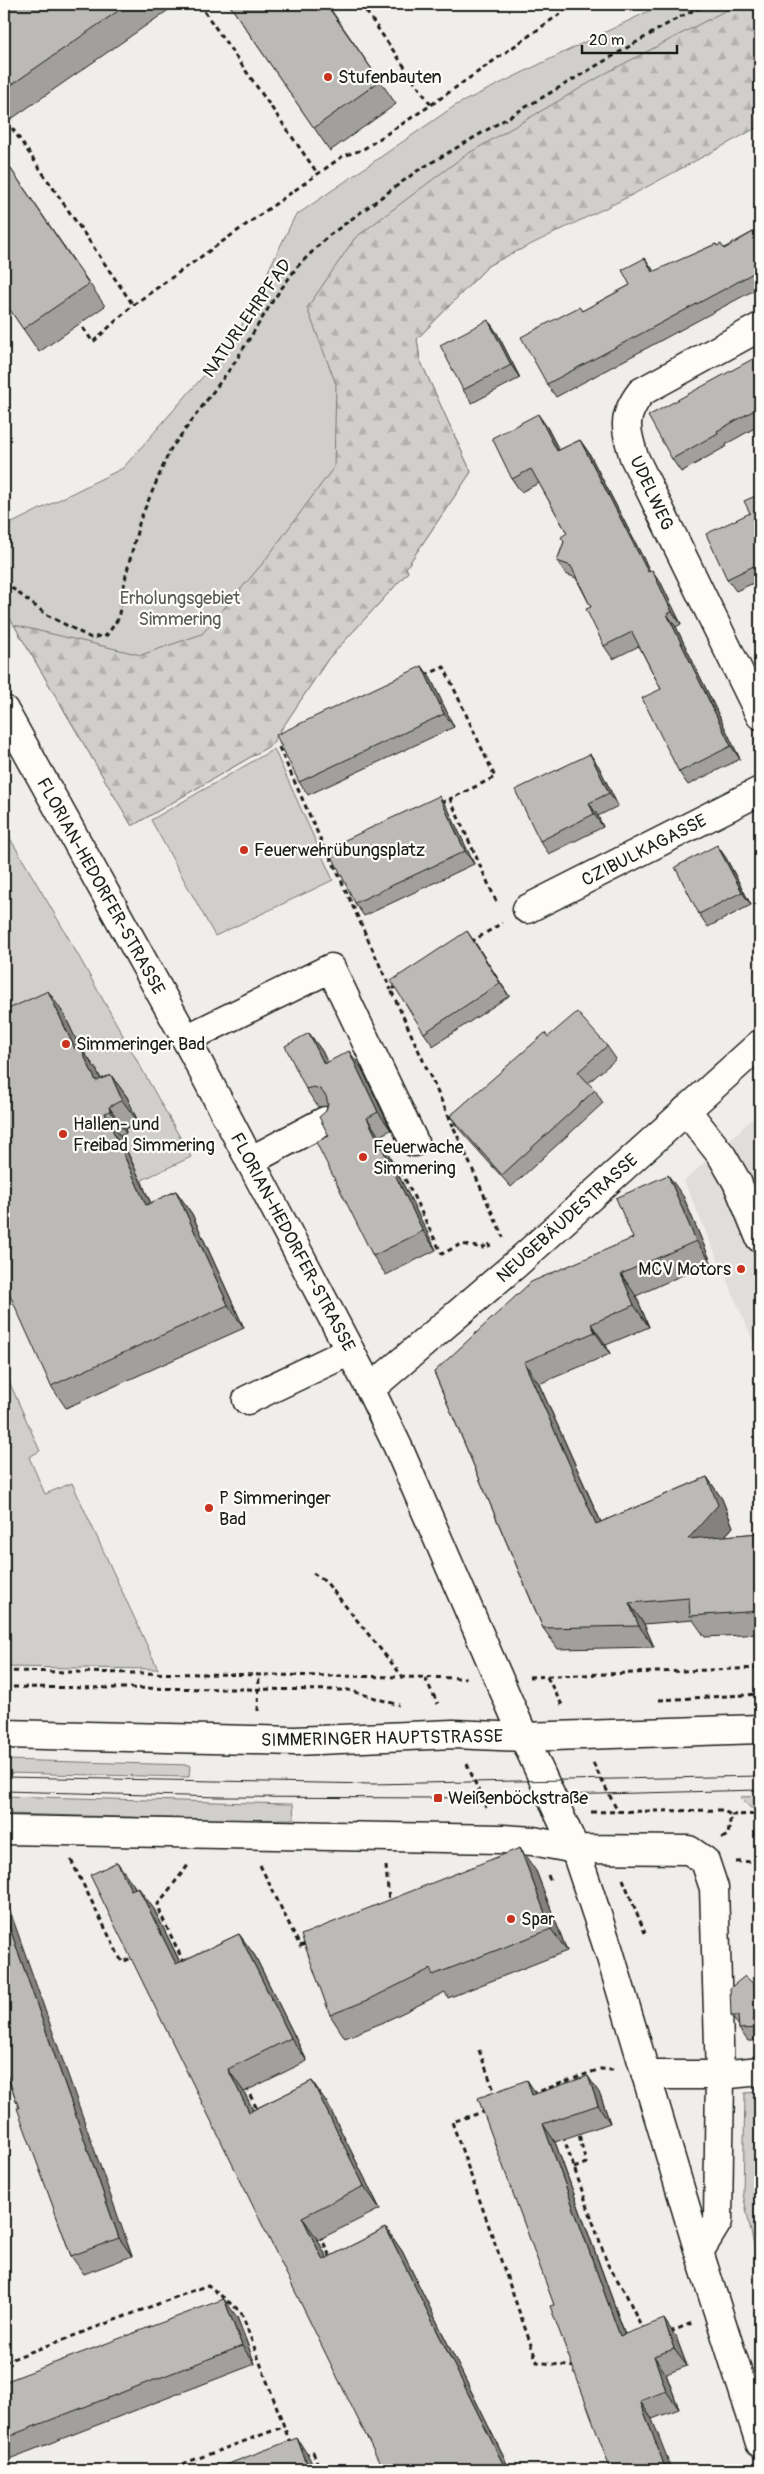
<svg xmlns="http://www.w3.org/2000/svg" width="764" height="2474" font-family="Pangolin,sans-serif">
<defs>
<pattern id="forest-firs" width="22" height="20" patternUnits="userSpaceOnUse" patternTransform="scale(1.25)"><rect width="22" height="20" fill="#d0cfcc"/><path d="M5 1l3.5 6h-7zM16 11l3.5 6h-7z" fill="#b2b1af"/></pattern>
</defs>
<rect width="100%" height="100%" fill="#f0eeea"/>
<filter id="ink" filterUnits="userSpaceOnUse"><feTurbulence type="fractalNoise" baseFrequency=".02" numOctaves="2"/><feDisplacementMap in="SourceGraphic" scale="10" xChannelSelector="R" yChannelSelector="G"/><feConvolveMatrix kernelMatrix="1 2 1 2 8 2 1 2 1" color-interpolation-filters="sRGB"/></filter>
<g filter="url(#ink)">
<path fill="#e0deda" d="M 760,1112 L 760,1357 L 684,1181 Z"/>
<g fill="#d0cfcc" stroke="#767674">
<path d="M 663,4 L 760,4 L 760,122 L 489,265 L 417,339 L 420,360 L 471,472 L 406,568 L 408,572 L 328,659 L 271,745 L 132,826 L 4,608 L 4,527 L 123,468 L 234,341 L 295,216 L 456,105 Z"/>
<path d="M 274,749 L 333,880 L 215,936 L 151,820 Z"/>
<path d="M 4,828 L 64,930 L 191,1157 L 142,1180 L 145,1189 L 4,1255 Z"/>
<path d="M 4,1370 L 40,1451 L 29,1457 L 45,1494 L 72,1483 L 158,1669 L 4,1667 Z"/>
<path d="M 4,1760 L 190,1765 L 189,1777 L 4,1773 Z"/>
<path d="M 4,1796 L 287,1804 L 293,1804 L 294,1819 L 243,1820 L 4,1814 Z"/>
<path d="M 760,1796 L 760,1808 L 751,1808 L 741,1799 L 741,1797 Z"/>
<path d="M 760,2092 L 760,2274 L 743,2194 L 745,2093 Z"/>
</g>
<path fill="url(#forest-firs)" stroke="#767674" d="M 738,4 L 760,4 L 760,126 L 630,196 L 489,265 L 417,339 L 420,360 L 471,472 L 406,568 L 408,572 L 328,659 L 271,745 L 132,826 L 14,625 L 141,655 L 202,634 L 263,563 L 334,467 L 336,384 L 307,308 L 355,238 L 464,156 L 608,72 Z"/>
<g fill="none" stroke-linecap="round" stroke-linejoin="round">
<defs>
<g id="minor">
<path d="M 760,327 L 641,392 C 622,417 625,428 634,457 L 760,715"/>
<path d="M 527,909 L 760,791"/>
<path d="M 186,1039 L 331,968 L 414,1142"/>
<path d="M 686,1110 L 722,1156 L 737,1182 L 760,1238"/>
<path d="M 250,1161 L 325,1121"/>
<path d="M 370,1389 L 516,1264 L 760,1044"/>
<path d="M 247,1400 L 350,1351"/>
<path d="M 524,1737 L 575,1849 L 609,1951 L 699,2252 L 760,2443"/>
<path d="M 4,1830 L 502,1839 L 533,1841 L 575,1849 L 689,1850 L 705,1861 L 714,1888 L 720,2075 L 718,2221 L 699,2252"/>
<path d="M 646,2075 L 720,2075 L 760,2071"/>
</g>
<g id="major">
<path d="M 4,710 L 186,1039 L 370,1389 L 398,1447 L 524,1737"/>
<path d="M 4,1734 L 295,1741 L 453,1734 L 524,1737 L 760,1729"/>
</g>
</defs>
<use href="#minor" stroke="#1c1c1c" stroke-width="31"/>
<use href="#major" stroke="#1c1c1c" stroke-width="31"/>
<g stroke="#1c1c1c" stroke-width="3" stroke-dasharray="5 4" stroke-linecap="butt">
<path d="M 199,4 L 318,174"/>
<path d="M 361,4 L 431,105"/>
<path d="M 12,128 L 133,305"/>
<path d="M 83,328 L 93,342 L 133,305 L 343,156 L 362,150 L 431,105 L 574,4"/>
<path d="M 4,582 L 47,615 L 91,638 L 107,635 L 118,619 L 126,575 L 140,520 L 170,450 L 235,362 L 274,299 L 297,267 L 327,237 L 417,171 L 676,19 L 707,4"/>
<path d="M 425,675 L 444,667 L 495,777 L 450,799"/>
<path d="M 284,742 L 278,745 L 328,856"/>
<path d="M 441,803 L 450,799 L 497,903"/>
<path d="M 330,856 L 391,990"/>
<path d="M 471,942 L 502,923"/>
<path d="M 397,986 L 391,990 L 453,1126"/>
<path d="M 458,1121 L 453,1126 L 503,1237"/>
<path d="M 401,1171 L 442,1254 L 461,1244 L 483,1248 L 488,1243 L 490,1247"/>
<path d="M 313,1573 L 326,1582 L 403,1677"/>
<path d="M 4,1671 L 466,1678"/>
<path d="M 529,1677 L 760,1668"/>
<path d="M 547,1677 L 562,1705"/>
<path d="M 425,1678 L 438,1704"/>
<path d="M 4,1687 L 348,1690 L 399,1705"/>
<path d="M 659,1700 L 760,1694"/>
<path d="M 258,1711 L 259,1675"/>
<path d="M 593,1763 L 618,1812"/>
<path d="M 467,1764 L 486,1808"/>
<path d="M 591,1812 L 722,1810 L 731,1815"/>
<path d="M 722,1838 L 728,1835 L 731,1815 L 760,1814"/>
<path d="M 71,1860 L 122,1962 L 134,1957"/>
<path d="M 736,1862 L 760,1861"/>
<path d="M 260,1865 L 300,1946 L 308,1943"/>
<path d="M 386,1866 L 389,1902"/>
<path d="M 548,1875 L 551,1883"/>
<path d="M 623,1879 L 645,1933"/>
<path d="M 184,1963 L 161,1915 L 158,1904 L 189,1864"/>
<path d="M 479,2050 L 496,2096"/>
<path d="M 246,2087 L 258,2111"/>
<path d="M 532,2094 L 600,2069 L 613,2070"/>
<path d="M 486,2111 L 452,2122 L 537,2362 L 575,2367"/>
<path d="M 563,2136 L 608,2265 L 625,2292 L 643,2330"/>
<path d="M 574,2168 L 586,2163 L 578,2130"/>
<path d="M 320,2235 L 331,2259"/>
<path d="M 670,2332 L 692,2323"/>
<path d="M 4,2362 L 208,2285 L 241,2312 L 291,2445"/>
<path d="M 304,2455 L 313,2452 L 320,2470"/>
<path d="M 166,2470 L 283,2427"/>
</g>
<use href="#minor" stroke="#fdfcf7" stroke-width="28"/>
<use href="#major" stroke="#fdfcf7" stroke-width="28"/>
<g stroke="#1c1c1c" stroke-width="1">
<path d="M 4,1777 L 373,1784 L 760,1776"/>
<path d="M 4,1791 L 220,1797 L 438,1798 L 760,1790"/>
</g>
</g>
<g fill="#a1a09d" stroke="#1c1c1c">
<path d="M 4,4 L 177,4 L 4,124 Z"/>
<path d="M 229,4 L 327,4 L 396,104 L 330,151 Z"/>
<path d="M 4,159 L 105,306 L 39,352 L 4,301 Z"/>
<path d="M 760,228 L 760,287 L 556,397 L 547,384 L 579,307 L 582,311 L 654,272 L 716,244 L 718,246 L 724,248 Z"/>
<path d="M 488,320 L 497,333 L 520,378 L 472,403 L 463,390 Z"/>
<path d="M 760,355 L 760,425 L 726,444 L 727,446 L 681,472 L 672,459 Z"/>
<path d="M 547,427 L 559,450 L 580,440 L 589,453 L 650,571 L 661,583 L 681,624 L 676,627 L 740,759 L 688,785 L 679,772 L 661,689 L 639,646 L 613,659 L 604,646 L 591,607 L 576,578 L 566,574 L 557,561 L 564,542 L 567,533 L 539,483 L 521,492 L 512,479 Z"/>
<path d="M 760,494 L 760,580 L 736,591 L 727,579 L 750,513 Z"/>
<path d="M 422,666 L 431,679 L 454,727 L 308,795 L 299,782 Z"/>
<path d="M 590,754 L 599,767 L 618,806 L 598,816 L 603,827 L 549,854 L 540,841 Z"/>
<path d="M 448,809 L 474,864 L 364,916 L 355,903 Z"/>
<path d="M 717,845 L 726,858 L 751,905 L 708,927 L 699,914 Z"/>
<path d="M 476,944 L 509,996 L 433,1046 L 424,1033 Z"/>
<path d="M 64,1014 L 79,1047 L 80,1047 L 96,1069 L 101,1079 L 111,1075 L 127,1097 L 138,1122 L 125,1129 L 126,1133 L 120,1136 L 151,1203 L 176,1191 L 192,1214 L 244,1328 L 66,1408 L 51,1386 Z"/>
<path d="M 309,1033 L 322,1051 L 327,1062 L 362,1069 L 391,1130 L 379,1136 L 436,1250 L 386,1275 L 373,1256 L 329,1136 L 326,1111 L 327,1106 L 318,1107 L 306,1089 Z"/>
<path d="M 548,1037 L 607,1046 L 616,1059 L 588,1083 L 595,1090 L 603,1103 L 511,1187 L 459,1129 L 450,1116 Z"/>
<path d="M 683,1196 L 711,1262 L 636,1296 L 649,1327 L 606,1345 L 610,1354 L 539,1384 L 601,1522 L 707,1477 L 722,1499 L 733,1527 L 725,1536 L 760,1533 L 760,1634 L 705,1637 L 693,1620 L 644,1624 L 654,1647 L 558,1649 L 543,1628 L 434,1372 L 633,1238 Z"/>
<path d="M 536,1871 L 567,1951 L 448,1998 L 445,1992 L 384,2022 L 345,2038 L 330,2015 Z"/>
<path d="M 133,1884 L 135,1888 L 154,1909 L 180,1962 L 239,1934 L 255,1956 L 307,2061 L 244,2092 L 253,2110 L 312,2081 L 327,2103 L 380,2209 L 318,2240 L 327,2258 L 386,2228 L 402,2251 L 510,2470 L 383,2470 Z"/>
<path d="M 758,1988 L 760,1988 L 760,2041 L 748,2041 L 739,2029 L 739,2026 L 731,2016 Z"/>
<path d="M 4,2066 L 132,2256 L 84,2274 L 71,2256 Z"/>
<path d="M 527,2080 L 536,2094 L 600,2094 L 610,2123 L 555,2142 L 625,2334 L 676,2337 L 687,2366 L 666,2374 L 679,2409 L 652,2419 L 554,2305 Z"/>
<path d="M 237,2317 L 255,2364 L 4,2461 L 4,2382 Z"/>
</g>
<g fill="#83827f" stroke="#1c1c1c">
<path d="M 645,258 L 654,271 L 652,272 Z"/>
<path d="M 488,320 L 497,333 L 520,378 L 511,365 Z"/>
<path d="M 538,414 L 547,427 L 566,464 L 557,451 Z"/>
<path d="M 580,440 L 589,453 L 657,585 L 648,572 Z"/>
<path d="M 652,570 L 661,583 L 681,624 L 672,612 Z"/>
<path d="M 667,614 L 676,627 L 740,759 L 731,746 Z"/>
<path d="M 422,666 L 431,679 L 454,727 L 444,714 Z"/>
<path d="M 590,754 L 599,767 L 618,806 L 609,793 Z"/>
<path d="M 439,796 L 448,809 L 474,864 L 465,851 Z"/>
<path d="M 589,803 L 598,816 L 603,827 L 594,814 Z"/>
<path d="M 717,845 L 726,858 L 751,905 L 742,892 Z"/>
<path d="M 467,931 L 476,944 L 509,996 L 500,983 Z"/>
<path d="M 48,991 L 64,1014 L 91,1071 L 75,1049 Z"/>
<path d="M 309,1033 L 322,1051 L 337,1082 L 324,1064 Z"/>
<path d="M 80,1047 L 96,1069 L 112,1103 L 96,1081 Z"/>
<path d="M 349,1051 L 362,1069 L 391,1130 L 378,1112 Z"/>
<path d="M 111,1075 L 127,1097 L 138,1122 L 122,1100 Z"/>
<path d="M 109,1107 L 125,1129 L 126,1133 L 110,1111 Z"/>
<path d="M 105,1113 L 120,1136 L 162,1228 L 146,1205 Z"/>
<path d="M 367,1118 L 379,1136 L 436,1250 L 423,1231 Z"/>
<path d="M 668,1175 L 683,1196 L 711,1262 L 696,1241 Z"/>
<path d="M 176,1191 L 192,1214 L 244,1328 L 228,1305 Z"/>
<path d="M 621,1274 L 636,1296 L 649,1327 L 634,1305 Z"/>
<path d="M 591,1324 L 606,1345 L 610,1354 L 595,1332 Z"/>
<path d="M 524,1362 L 539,1384 L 611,1545 L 596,1524 Z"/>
<path d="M 707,1477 L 722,1499 L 733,1527 L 703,1561 L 688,1539 Z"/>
<path d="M 629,1603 L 644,1624 L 654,1647 L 639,1626 Z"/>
<path d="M 520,1848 L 536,1871 L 567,1951 L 551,1929 Z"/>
<path d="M 117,1862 L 133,1884 L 147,1913 L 131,1890 Z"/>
<path d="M 138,1887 L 154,1909 L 192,1987 L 176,1964 Z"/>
<path d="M 4,1894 L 132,2256 L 119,2238 L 4,1912 Z"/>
<path d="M 239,1934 L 255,1956 L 307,2061 L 291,2038 Z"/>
<path d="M 228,2069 L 244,2092 L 265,2134 L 249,2112 Z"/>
<path d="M 588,2076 L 600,2094 L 610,2123 L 598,2105 Z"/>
<path d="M 527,2080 L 539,2098 L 532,2095 Z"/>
<path d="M 312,2081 L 327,2103 L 380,2209 L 364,2186 Z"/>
<path d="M 543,2124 L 555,2142 L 632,2354 L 620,2336 Z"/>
<path d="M 302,2217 L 318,2240 L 339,2282 L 323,2260 Z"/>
<path d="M 386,2228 L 402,2251 L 510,2470 L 506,2470 Z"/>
<path d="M 224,2299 L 237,2317 L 255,2364 L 242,2346 Z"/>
<path d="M 664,2319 L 676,2337 L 687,2366 L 674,2349 Z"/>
<path d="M 654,2356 L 666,2374 L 679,2409 L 666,2391 Z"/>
<path d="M 640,2401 L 652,2419 L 672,2470 L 666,2470 Z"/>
<path d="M 297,2438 L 309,2457 L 315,2470 L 309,2470 Z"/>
</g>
<g fill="#bbbab6" stroke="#1c1c1c">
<path d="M 4,4 L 128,4 L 4,90 Z"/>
<path d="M 229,4 L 326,4 L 380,81 L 314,128 Z"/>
<path d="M 4,159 L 89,284 L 23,329 L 4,301 Z"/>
<path d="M 760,228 L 760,269 L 734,284 L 547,384 L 521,337 L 579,307 L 582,311 L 630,285 L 622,270 L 645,258 L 652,272 L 716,244 L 717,246 L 721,244 L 724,249 Z"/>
<path d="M 488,320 L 511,365 L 463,390 L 440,345 Z"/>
<path d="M 760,355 L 760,407 L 717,431 L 718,433 L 672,459 L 648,416 Z"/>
<path d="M 538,414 L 557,451 L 580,440 L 648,572 L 652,570 L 672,612 L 667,614 L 731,746 L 679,772 L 642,698 L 661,689 L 632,632 L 604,646 L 586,609 L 591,607 L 571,566 L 557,561 L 564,542 L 561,537 L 567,533 L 531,469 L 512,479 L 492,438 Z"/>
<path d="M 760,494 L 760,563 L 727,579 L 706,534 L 750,513 L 744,501 Z"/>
<path d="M 760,627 L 760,641 L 755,630 Z"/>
<path d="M 422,666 L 444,714 L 299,782 L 276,735 Z"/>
<path d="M 590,754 L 609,793 L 589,803 L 594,814 L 540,841 L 515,790 Z"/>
<path d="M 439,796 L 465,851 L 355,903 L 328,848 Z"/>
<path d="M 717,845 L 742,892 L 699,914 L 675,867 Z"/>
<path d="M 467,931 L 500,983 L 424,1033 L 391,981 Z"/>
<path d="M 48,991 L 75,1049 L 80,1047 L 96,1081 L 111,1075 L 122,1100 L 109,1107 L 110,1111 L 105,1113 L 146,1205 L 176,1191 L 228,1305 L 51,1386 L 4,1282 L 4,1011 Z"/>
<path d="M 577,1012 L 607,1046 L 578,1072 L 595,1090 L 502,1175 L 450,1116 L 545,1033 L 548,1037 Z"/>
<path d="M 309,1033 L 324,1064 L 349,1051 L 378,1112 L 367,1118 L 423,1231 L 373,1256 L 316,1142 L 329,1136 L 319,1117 L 326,1111 L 328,1104 L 326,1096 L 320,1089 L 313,1087 L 306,1089 L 285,1046 Z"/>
<path d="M 668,1175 L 696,1241 L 621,1274 L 634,1305 L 591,1324 L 595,1332 L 524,1362 L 596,1524 L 707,1477 L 718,1505 L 688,1539 L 760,1533 L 760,1611 L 690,1616 L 689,1598 L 629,1603 L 639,1626 L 543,1628 L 434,1372 L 531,1282 L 633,1238 L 616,1198 Z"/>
<path d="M 520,1848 L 551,1929 L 433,1975 L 430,1969 L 368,2000 L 330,2015 L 301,1935 Z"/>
<path d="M 117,1862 L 131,1890 L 138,1887 L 176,1964 L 239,1934 L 291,2038 L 228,2069 L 249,2112 L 312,2081 L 364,2186 L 302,2217 L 323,2260 L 386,2228 L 506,2470 L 383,2470 L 90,1875 Z"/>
<path d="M 4,1912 L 119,2238 L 71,2256 L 17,2108 L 19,2108 L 4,2066 Z"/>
<path d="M 745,1976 L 758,1988 L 760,1988 L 760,2028 L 739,2029 L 738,2016 L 731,2016 L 730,1988 Z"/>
<path d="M 588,2076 L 598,2105 L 543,2124 L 620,2336 L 664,2319 L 674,2349 L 654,2356 L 666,2391 L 640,2401 L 666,2470 L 611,2470 L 550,2306 L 554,2305 L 478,2098 L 527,2080 L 532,2095 Z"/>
<path d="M 760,2176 L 760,2187 L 758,2177 Z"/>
<path d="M 224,2299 L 242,2346 L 4,2438 L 4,2382 Z"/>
<path d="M 297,2438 L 309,2470 L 212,2470 Z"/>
</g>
</g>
<g fill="#c8321e" stroke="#fdfcf7" stroke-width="2">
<circle cx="328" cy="77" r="5"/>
<circle cx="244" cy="850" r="5"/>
<circle cx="66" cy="1044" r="5"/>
<circle cx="63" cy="1134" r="5"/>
<circle cx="363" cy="1157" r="5"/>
<circle cx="741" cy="1269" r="5"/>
<circle cx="209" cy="1508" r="5"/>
<rect x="433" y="1793" width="10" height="10" rx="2.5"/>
<circle cx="511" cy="1919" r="5"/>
</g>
<g text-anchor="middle" stroke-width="4.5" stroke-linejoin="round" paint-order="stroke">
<g font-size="18" fill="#1c1c1c" stroke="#fdfcf7" text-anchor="start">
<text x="338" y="83">Stufenbauten</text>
<text x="254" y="856">Feuerwehrübungsplatz</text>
<text x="76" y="1050">Simmeringer Bad</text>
<text x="73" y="1130">Hallen- und<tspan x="73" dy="21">Freibad Simmering</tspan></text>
<text x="373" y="1153">Feuerwache<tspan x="373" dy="21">Simmering</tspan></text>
<text x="731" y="1275" text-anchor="end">MCV Motors</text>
<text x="219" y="1504">P Simmeringer<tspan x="219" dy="21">Bad</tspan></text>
<text x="448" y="1804">Weißenböckstraße</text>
<text x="521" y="1925">Spar</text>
</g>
<g font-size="18" fill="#1c1c1c" stroke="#fdfcf7">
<text transform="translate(247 318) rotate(-55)" y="6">NATURLEHRPFAD</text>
<text transform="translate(652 493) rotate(65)" y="6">UDELWEG</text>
<text transform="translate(644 850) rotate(-27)" y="6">CZIBULKAGASSE</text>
<text transform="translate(101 886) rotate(61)" y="6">FLORIAN-HEDORFER-STRASSE</text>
<text transform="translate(567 1218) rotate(-42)" y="6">NEUGEBÄUDESTRASSE</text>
<text transform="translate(293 1242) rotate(62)" y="6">FLORIAN-HEDORFER-STRASSE</text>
<text transform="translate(382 1738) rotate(-1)" y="6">SIMMERINGER HAUPTSTRASSE</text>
</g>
<g font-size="18" fill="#5b5b5a" stroke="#fdfcf7">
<text x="180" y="604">Erholungsgebiet<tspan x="180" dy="21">Simmering</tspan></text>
</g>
</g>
<rect width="764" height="2474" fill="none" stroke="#fdfcf7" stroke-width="20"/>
<rect x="10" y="10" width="744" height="2454" fill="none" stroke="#1c1c1c" stroke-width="2" filter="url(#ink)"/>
<path d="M582 45v8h95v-8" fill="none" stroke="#1c1c1c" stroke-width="2.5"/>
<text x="589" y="45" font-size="15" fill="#1c1c1c" stroke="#fdfcf7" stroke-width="4" paint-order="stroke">20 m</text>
</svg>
